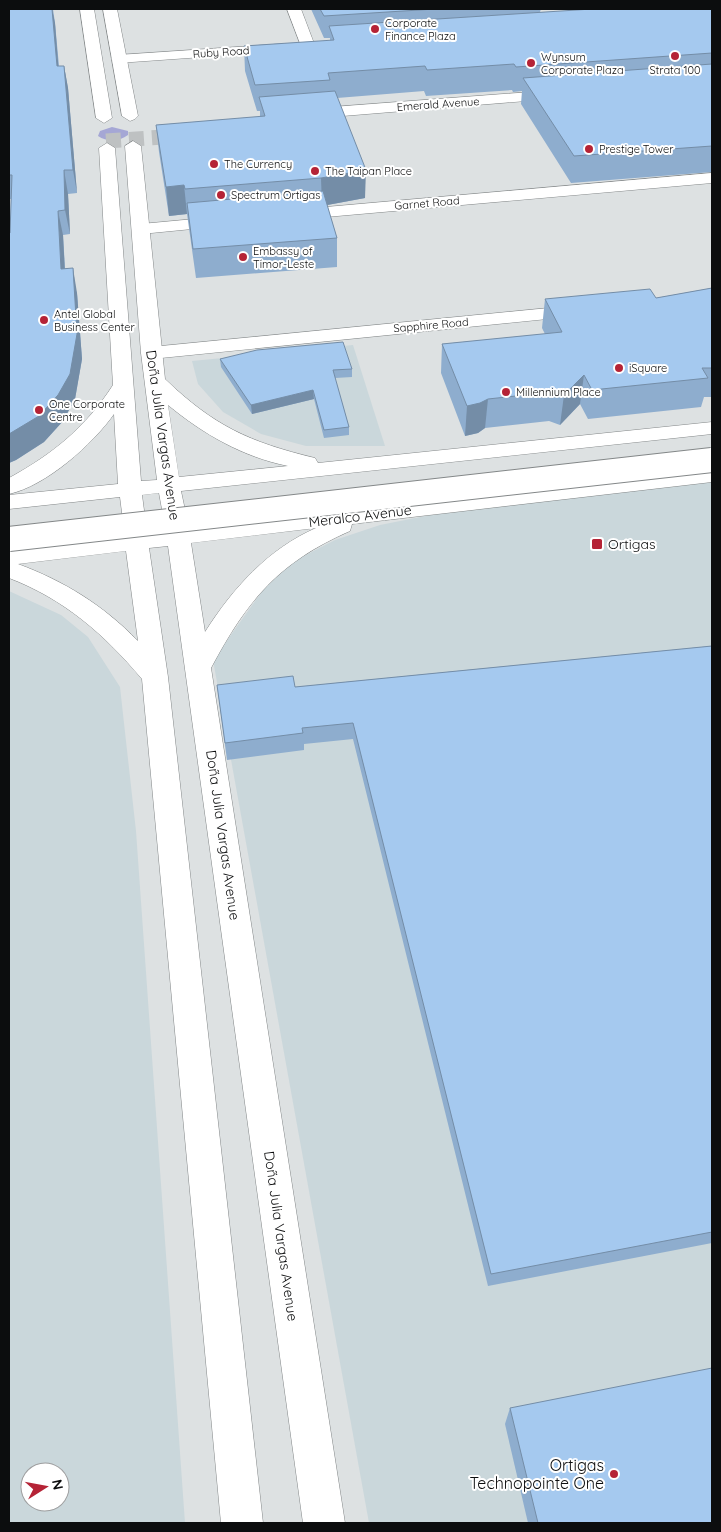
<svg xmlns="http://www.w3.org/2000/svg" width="721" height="1532" font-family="Quicksand,sans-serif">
<rect width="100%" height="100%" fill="#dde1e2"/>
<g fill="#cad7db" fill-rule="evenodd">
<path d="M 353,345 L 385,446 L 306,446 L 261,434 L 223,412 L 198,384 L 192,361 Z"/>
<path d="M 712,480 L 712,1523 L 369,1523 L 213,660 L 263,590 L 294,561 L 335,540 L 380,525 L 481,505 Z"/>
<path d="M 9,591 L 61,615 L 88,637 L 120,687 L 136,831 L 185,1523 L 9,1523 ZM 30,1472 L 60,1472 L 60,1502 L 30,1502 Z"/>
</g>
<path fill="#a5a7d5" d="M 112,127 L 128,131 L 128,135 C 119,142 107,142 98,136 L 100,131 Z"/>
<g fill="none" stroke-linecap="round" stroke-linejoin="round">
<path stroke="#bec1c2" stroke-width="15" stroke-dasharray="15 8" stroke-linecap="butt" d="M 106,141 L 164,137"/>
<defs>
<g id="street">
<path d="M 287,9 L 301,9 L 315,46 L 313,49 L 308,50 L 301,46 Z"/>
<path d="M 282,44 L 287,45 L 289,48 L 287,51 L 118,63 L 111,59 L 118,55 Z"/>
<path d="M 712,173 L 712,183 L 292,220 L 286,219 L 283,215 L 286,211 L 292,210 Z"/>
<path d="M 227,216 L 233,217 L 236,221 L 233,225 L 141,234 L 135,233 L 132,229 L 135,225 L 141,224 Z"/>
<path d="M 580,305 L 587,307 L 590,311 L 587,315 L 151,359 L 144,357 L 141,353 L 144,349 L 151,347 Z"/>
</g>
<g id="secondary">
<path d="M 80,9 L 94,9 L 112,118 L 104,123 L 96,118 Z"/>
<path d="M 103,9 L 117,9 L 138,116 L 135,119 L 130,121 L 122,116 Z"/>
<path d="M 558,90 L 563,92 L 566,95 L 563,98 L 306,119 L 298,114 L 306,109 Z"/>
<path d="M 133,141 L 141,146 L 165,379 C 214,426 249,442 315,458 L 318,463 L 712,422 L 712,434 L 181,491 L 189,529 L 712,468 L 712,482 L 352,524 L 350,531 C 279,562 247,600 211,668 L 345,1523 L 303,1523 L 168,546 L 149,548 L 168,677 L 263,1523 L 221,1523 L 142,679 C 104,634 64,599 9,578 L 9,549 L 125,536 L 120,497 L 9,509 L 9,495 L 118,484 L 114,414 C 93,444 46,486 9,494 L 9,478 C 53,454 86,427 113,385 L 99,148 L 107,143 L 115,148 L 141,481 L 157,480 L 141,353 L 125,146 ZM 168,405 C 203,434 243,457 288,466 L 179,477 ZM 159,493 L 166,531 L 147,533 L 142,495 ZM 316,528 C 268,549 233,588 205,632 L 191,543 ZM 126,551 L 138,641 C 103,605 64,581 18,564 Z"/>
</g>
</defs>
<use href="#street" stroke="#838788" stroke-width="1"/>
<use href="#secondary" stroke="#838788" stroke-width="1"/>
<use href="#street" fill="#fff" fill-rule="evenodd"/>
<use href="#secondary" fill="#fff" fill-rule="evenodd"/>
<defs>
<path id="secondary-bridge" d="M 9,539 L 712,460"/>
</defs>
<use href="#secondary-bridge" stroke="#838788" stroke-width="26" stroke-linecap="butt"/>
<use href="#secondary-bridge" stroke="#fff" stroke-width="24"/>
</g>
<g fill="#8eadce">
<path d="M 9,9 L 53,9 L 55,23 L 59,66 L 64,66 L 68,88 L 77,193 L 68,194 L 70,234 L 63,235 L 65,268 L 77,293 L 82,359 L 75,399 L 63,421 L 44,442 L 16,460 L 9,463 L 9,233 L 10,233 L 11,199 L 9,199 Z"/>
<path d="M 311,9 L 541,9 L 540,12 L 712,9 L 712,172 L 571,183 L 521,104 L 522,91 L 513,92 L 512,90 L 426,96 L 424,91 L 337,98 L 365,198 L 327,205 L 337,238 L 337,267 L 196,278 L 187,214 L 169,216 L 159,152 L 156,125 L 260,117 L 260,111 L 257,111 L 245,71 L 244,46 L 330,41 L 330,38 L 324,38 Z"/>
<path d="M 712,288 L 712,397 L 704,397 L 701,407 L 588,419 L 580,404 L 560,425 L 549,421 L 485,428 L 478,433 L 465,436 L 441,373 L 442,344 L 545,334 L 542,328 L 545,299 L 656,298 Z"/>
<path d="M 220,359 L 352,369 L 352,377 L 335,378 L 349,427 L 349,435 L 324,438 L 314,399 L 252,414 L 221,367 Z"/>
<path d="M 712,646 L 712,1243 L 488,1286 L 353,739 L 304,744 L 304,750 L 227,760 L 217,685 L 295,687 Z"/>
<path d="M 510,1408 L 712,1523 L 528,1523 L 505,1424 Z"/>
</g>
<g fill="#748da7">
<path d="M 52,9 L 55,23 L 60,88 L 57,66 Z"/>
<path d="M 64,66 L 68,88 L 77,193 L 73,170 Z"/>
<path d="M 64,170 L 68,194 L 70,234 L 65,210 Z"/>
<path d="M 366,170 L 365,198 L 322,206 L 321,178 Z"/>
<path d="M 184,185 L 187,214 L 169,216 L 166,187 Z"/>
<path d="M 58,211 L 63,235 L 66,294 L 61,269 Z"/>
<path d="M 73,268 L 77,293 L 82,359 L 75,399 L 63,421 L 44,442 L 16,460 L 9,463 L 9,434 Z"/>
<path d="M 584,375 L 580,404 L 560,425 L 564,395 Z"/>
<path d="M 313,390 L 314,399 L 252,414 L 251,405 Z"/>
<path d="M 488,399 L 485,428 L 478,433 L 465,436 L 467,406 Z"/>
</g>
<g fill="#a5c9ef" stroke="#748da7">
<path d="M 9,9 L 52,9 L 57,66 L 64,66 L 73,170 L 64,170 L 65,210 L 58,211 L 61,269 L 73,268 L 77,334 L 70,374 L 58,395 L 39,416 L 9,434 L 9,233 L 10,233 L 12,175 L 9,175 Z"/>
<path d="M 320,9 L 435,9 L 324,16 Z"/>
<path d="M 592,9 L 712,9 L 712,53 L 516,67 L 514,64 L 427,70 L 425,66 L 328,73 L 330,80 L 255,85 L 244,46 L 334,40 L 329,26 Z"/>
<path d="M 712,64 L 712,146 L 574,156 L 523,78 Z"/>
<path d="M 335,91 L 366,170 L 321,178 L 185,189 L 184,185 L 166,187 L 156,125 L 265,116 L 259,97 Z"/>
<path d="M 323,191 L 337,238 L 193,249 L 187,203 Z"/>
<path d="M 712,288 L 712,368 L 702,368 L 708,378 L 592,390 L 584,375 L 564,395 L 553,392 L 488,399 L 480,403 L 467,406 L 442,344 L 562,332 L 545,299 L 650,289 L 656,298 Z"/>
<path d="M 343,342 L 352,369 L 333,370 L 349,427 L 324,430 L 313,390 L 251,405 L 220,359 L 257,350 Z"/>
<path d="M 712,646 L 712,1232 L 491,1274 L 353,723 L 302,728 L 303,733 L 225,743 L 217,685 L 293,676 L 295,687 Z"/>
<path d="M 712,1368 L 712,1523 L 538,1523 L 510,1408 Z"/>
</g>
<g fill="#b52336" stroke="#fff" stroke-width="2">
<circle cx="375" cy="29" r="5"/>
<circle cx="675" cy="56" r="5"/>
<circle cx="531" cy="63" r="5"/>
<circle cx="589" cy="149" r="5"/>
<circle cx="214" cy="164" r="5"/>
<circle cx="315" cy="171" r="5"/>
<circle cx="221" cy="195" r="5"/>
<circle cx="243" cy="257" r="5"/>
<circle cx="44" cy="320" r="5"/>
<circle cx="619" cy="368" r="5"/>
<circle cx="506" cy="392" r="5"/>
<circle cx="39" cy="410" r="5"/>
<rect x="591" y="538" width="12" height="12" rx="2.5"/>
<circle cx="614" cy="1474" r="5"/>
</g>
<g text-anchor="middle" stroke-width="4" stroke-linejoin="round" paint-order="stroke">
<g font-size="11" fill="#0c0d0e" stroke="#fff" text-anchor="start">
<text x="385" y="27">Corporate<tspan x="385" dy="13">Finance Plaza</tspan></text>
<text x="541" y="61">Wynsum<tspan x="541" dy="13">Corporate Plaza</tspan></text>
<text x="675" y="74" text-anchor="middle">Strata 100</text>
<text x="599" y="153">Prestige Tower</text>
<text x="224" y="168">The Currency</text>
<text x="325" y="175">The Taipan Place</text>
<text x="231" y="199">Spectrum Ortigas</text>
<text x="253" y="255">Embassy of<tspan x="253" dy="13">Timor-Leste</tspan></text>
<text x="54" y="318">Antel Global<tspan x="54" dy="13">Business Center</tspan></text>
<text x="629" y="372">iSquare</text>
<text x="516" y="396">Millennium Place</text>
<text x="49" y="408">One Corporate<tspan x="49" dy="13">Centre</tspan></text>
</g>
<g font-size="11" fill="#0c0d0e" stroke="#fff">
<text transform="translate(221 52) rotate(-4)" y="4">Ruby Road</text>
<text transform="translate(438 104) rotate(-4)" y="4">Emerald Avenue</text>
<text transform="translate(427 203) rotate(-5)" y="4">Garnet Road</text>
<text transform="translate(431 325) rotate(-5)" y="4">Sapphire Road</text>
</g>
<g font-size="14" fill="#0c0d0e" stroke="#fff">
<text transform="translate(163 435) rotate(82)" y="5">Doña Julia Vargas Avenue</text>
<text transform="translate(360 516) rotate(-7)" y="5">Meralco Avenue</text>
<text transform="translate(223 835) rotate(82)" y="5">Doña Julia Vargas Avenue</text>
<text transform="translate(281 1236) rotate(82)" y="5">Doña Julia Vargas Avenue</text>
</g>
<g font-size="14" fill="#0c0d0e" stroke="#fff" text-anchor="start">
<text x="608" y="549">Ortigas</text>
</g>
<g font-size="16" fill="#0c0d0e" stroke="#fff" text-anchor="end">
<text x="604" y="1471">Ortigas<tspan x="604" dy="18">Technopointe One</tspan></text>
</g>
</g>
<rect width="721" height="1532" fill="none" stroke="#0c0d0e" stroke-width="20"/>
<g transform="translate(45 1487) rotate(79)"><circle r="24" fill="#ffffff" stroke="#9e9e9f"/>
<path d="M0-4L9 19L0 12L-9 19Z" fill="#b52336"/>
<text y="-8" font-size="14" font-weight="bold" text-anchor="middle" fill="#0c0d0e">N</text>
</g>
</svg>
